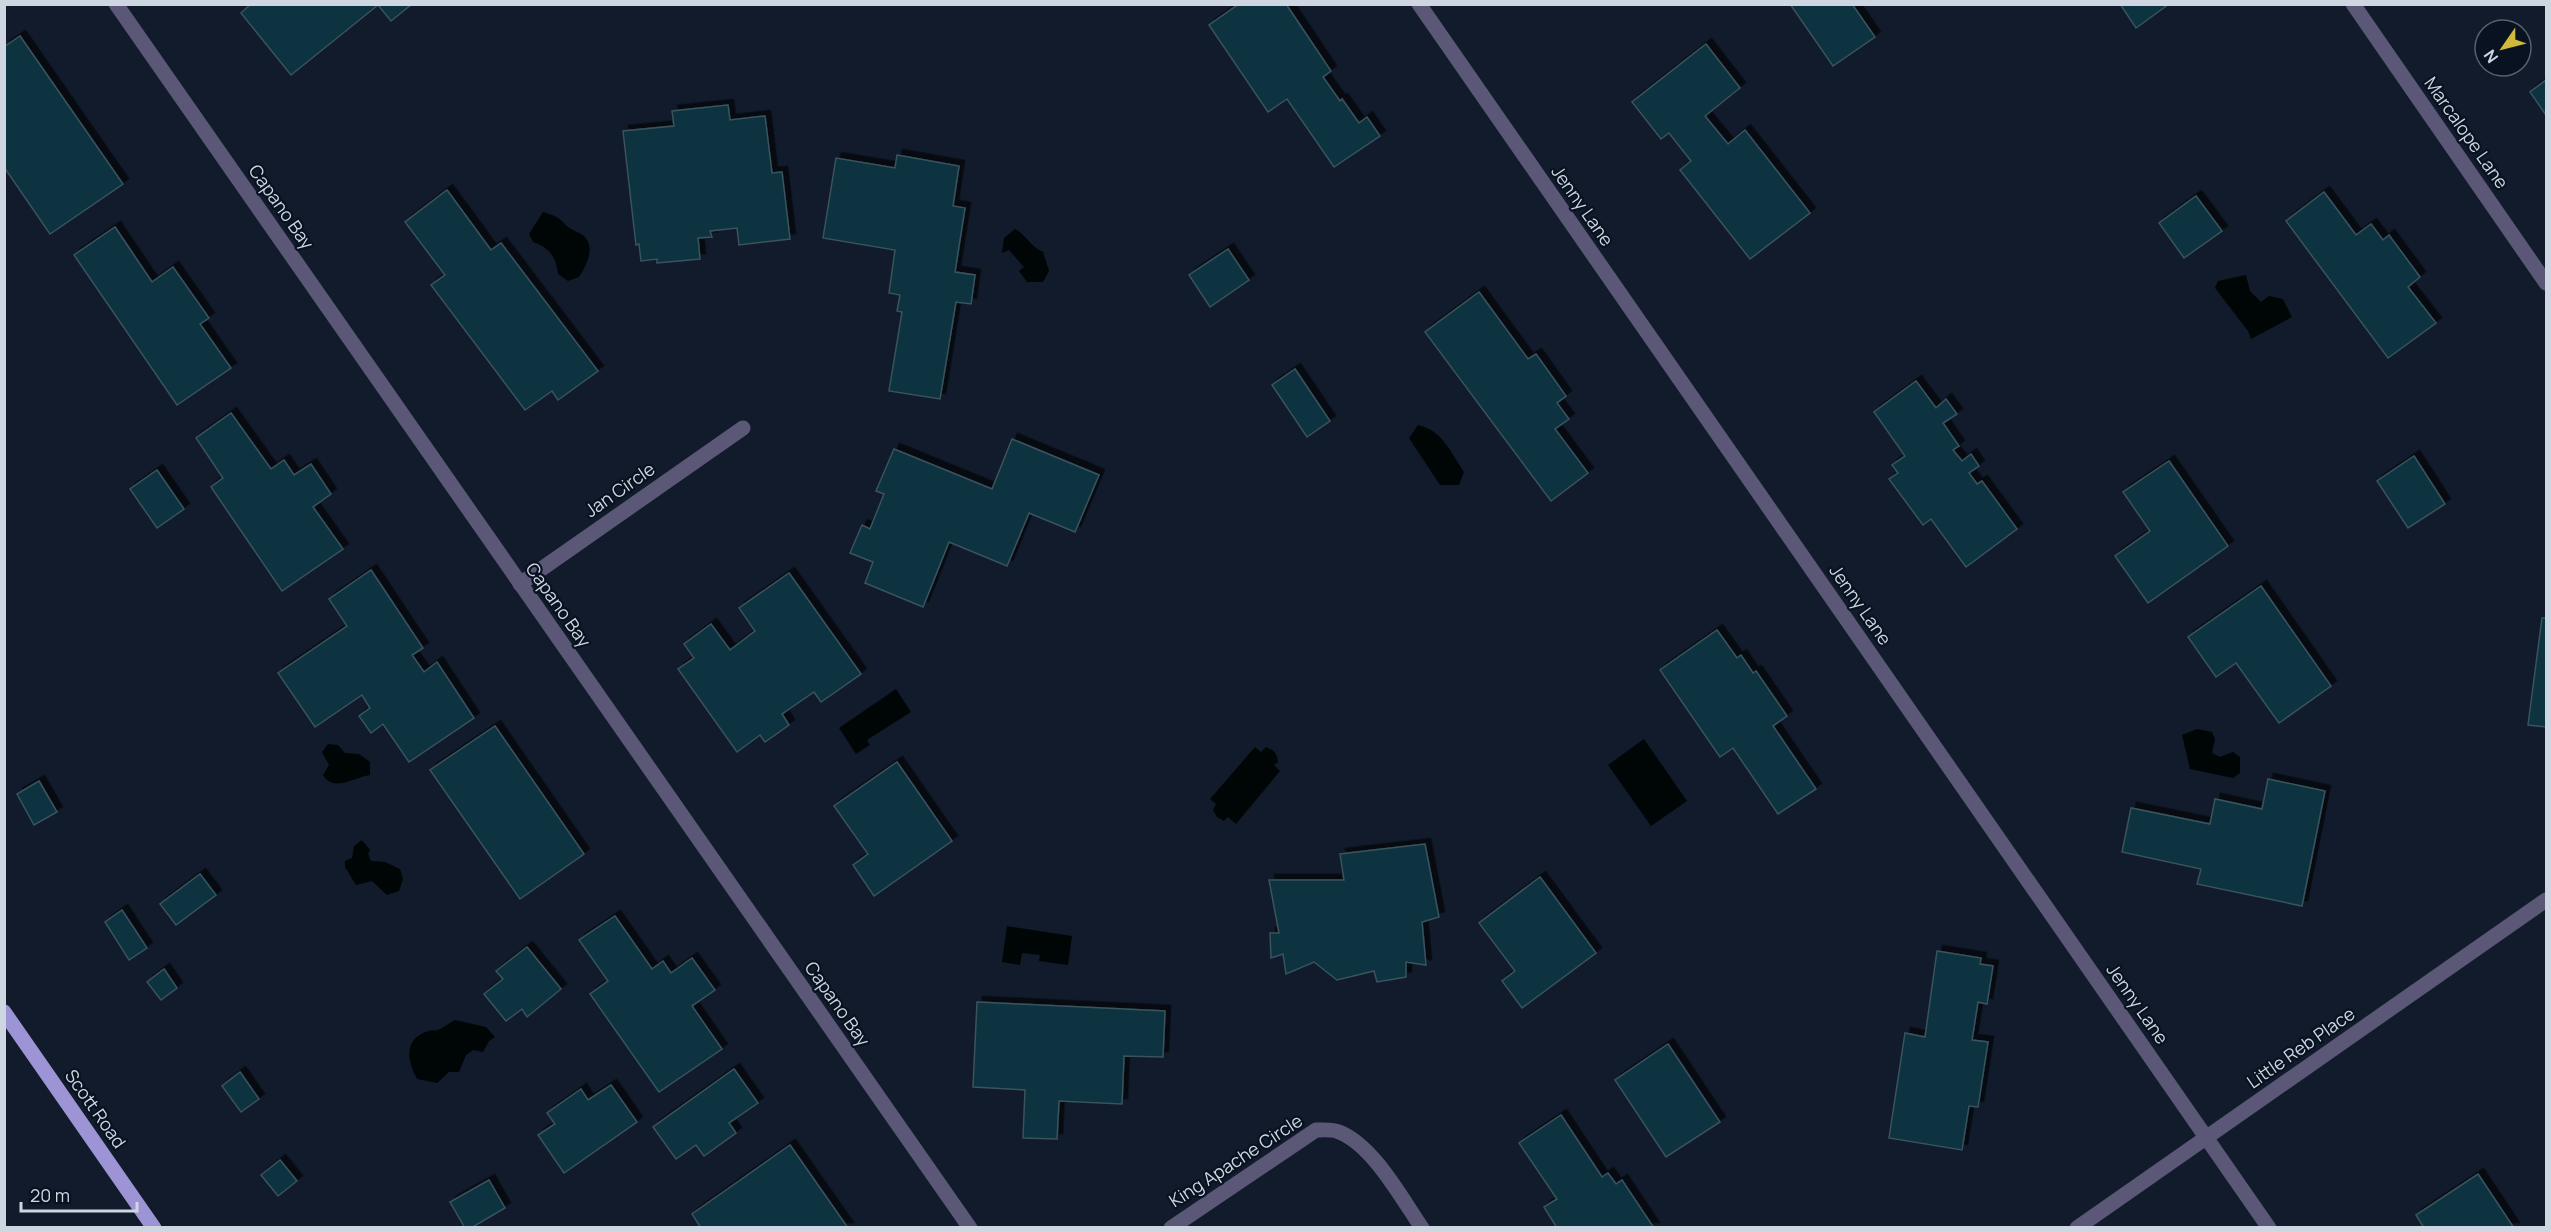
<svg xmlns="http://www.w3.org/2000/svg" width="2551" height="1232" font-family="Manrope,sans-serif">
<defs>
<filter id="shadow"><feDropShadow dx="5.5" dy="-5.5" stdDeviation="0" flood-color="#0009"/></filter>
</defs>
<rect width="100%" height="100%" fill="#111b2b"/>
<g fill="#000606">
<path d="M 543,212 C 558,217 557,216 567,226 C 572,231 580,232 584,236 C 596,248 586,266 579,277 L 568,281 L 558,274 C 556,257 550,248 533,242 L 529,234 Z"/>
<path d="M 1015,229 C 1027,236 1032,248 1043,252 L 1049,271 L 1043,282 L 1027,282 L 1019,271 L 1024,267 L 1009,250 L 1002,253 L 1004,238 Z"/>
<path d="M 2246,275 L 2250,291 L 2261,302 L 2269,296 L 2283,299 L 2292,317 L 2251,339 L 2248,331 L 2215,288 L 2218,281 Z"/>
<path d="M 1418,425 C 1442,430 1451,453 1464,472 L 1459,485 L 1440,485 L 1409,438 Z"/>
<path d="M 896,689 L 911,712 L 867,740 L 870,745 L 856,754 L 839,728 Z"/>
<path d="M 2197,729 L 2212,732 L 2215,739 L 2212,753 L 2220,757 L 2233,752 L 2240,757 L 2240,773 L 2233,778 L 2190,769 L 2182,735 Z"/>
<path d="M 1644,739 L 1687,801 L 1651,826 L 1608,765 Z"/>
<path d="M 328,744 L 338,745 L 345,753 L 359,754 L 370,762 L 370,775 C 355,777 334,793 323,775 L 329,765 L 322,752 Z"/>
<path d="M 1255,747 L 1261,752 L 1266,747 C 1274,750 1277,753 1278,762 L 1274,765 L 1280,771 L 1236,824 L 1228,817 L 1224,821 L 1217,817 L 1213,810 L 1216,804 L 1210,799 Z"/>
<path d="M 362,840 L 370,850 L 368,854 L 371,861 L 385,862 L 400,869 L 403,879 L 399,891 L 387,895 L 372,881 L 356,885 L 345,867 L 345,861 L 352,858 L 354,846 Z"/>
<path d="M 1007,926 L 1072,936 L 1068,965 L 1039,961 L 1040,955 L 1022,953 L 1020,965 L 1002,962 Z"/>
<path d="M 455,1020 L 486,1027 L 495,1037 L 489,1041 L 483,1052 L 473,1050 L 466,1055 L 459,1072 L 449,1072 L 437,1083 L 417,1079 C 408,1061 402,1040 428,1031 C 431,1030 435,1031 438,1030 C 443,1028 449,1023 455,1020 Z"/>
</g>
<g fill="#083240" stroke="#3a535d" stroke-width="1.5" filter="url(#shadow)">
<path d="M 251,4 L 412,4 L 391,21 L 378,5 L 291,75 L 241,13 Z"/>
<path d="M 1239,4 L 1286,4 L 1331,71 L 1323,77 L 1340,101 L 1342,99 L 1359,123 L 1367,117 L 1380,136 L 1334,167 L 1287,99 L 1268,112 L 1209,25 Z"/>
<path d="M 1790,4 L 1852,4 L 1875,37 L 1833,66 Z"/>
<path d="M 2120,4 L 2169,4 L 2136,28 Z"/>
<path d="M 20,36 L 123,184 L 50,234 L 4,167 L 4,47 Z"/>
<path d="M 1706,44 L 1740,88 L 1705,116 L 1728,144 L 1745,130 L 1810,213 L 1750,259 L 1680,170 L 1691,161 L 1669,133 L 1661,139 L 1632,102 Z"/>
<path d="M 2546,80 L 2546,115 L 2530,92 Z"/>
<path d="M 728,105 L 730,120 L 765,116 L 772,173 L 782,172 L 790,239 L 739,245 L 737,228 L 710,231 L 712,237 L 698,238 L 700,259 L 657,263 L 657,259 L 641,261 L 639,244 L 636,245 L 623,131 L 674,126 L 672,111 Z"/>
<path d="M 897,155 L 959,166 L 953,206 L 965,208 L 955,272 L 975,275 L 971,304 L 956,302 L 940,399 L 889,391 L 902,312 L 897,311 L 900,295 L 889,293 L 895,250 L 823,238 L 836,158 L 895,168 Z"/>
<path d="M 447,190 L 491,250 L 501,243 L 598,371 L 558,400 L 552,391 L 525,410 L 431,285 L 445,275 L 405,222 Z"/>
<path d="M 2324,192 L 2356,235 L 2371,224 L 2383,240 L 2389,235 L 2420,277 L 2408,287 L 2436,323 L 2388,358 L 2286,221 Z"/>
<path d="M 2196,196 L 2222,231 L 2184,258 L 2159,223 Z"/>
<path d="M 115,227 L 152,282 L 173,267 L 209,318 L 200,324 L 231,368 L 177,405 L 74,255 Z"/>
<path d="M 1228,249 L 1249,280 L 1210,307 L 1189,275 Z"/>
<path d="M 1479,292 L 1528,359 L 1536,354 L 1566,396 L 1557,403 L 1569,419 L 1555,429 L 1588,473 L 1551,501 L 1425,332 Z"/>
<path d="M 1295,369 L 1330,421 L 1307,437 L 1272,385 Z"/>
<path d="M 1916,381 L 1936,408 L 1946,399 L 1957,414 L 1943,423 L 1959,446 L 1953,450 L 1962,461 L 1971,454 L 1979,466 L 1969,473 L 1977,484 L 1982,481 L 2017,529 L 1966,567 L 1931,519 L 1923,525 L 1889,479 L 1898,473 L 1892,465 L 1905,456 L 1874,412 Z"/>
<path d="M 231,413 L 271,469 L 284,460 L 294,475 L 311,464 L 331,494 L 313,507 L 343,549 L 282,591 L 211,487 L 223,478 L 196,438 Z"/>
<path d="M 1012,439 L 1099,475 L 1075,532 L 1029,513 L 1007,566 L 949,542 L 923,607 L 865,583 L 873,562 L 850,553 L 862,525 L 870,529 L 884,494 L 876,491 L 894,449 L 992,489 Z"/>
<path d="M 2414,456 L 2445,504 L 2408,528 L 2377,481 Z"/>
<path d="M 2169,461 L 2228,546 L 2148,603 L 2115,556 L 2150,531 L 2123,492 Z"/>
<path d="M 157,470 L 184,509 L 157,528 L 130,489 Z"/>
<path d="M 371,570 L 423,648 L 412,655 L 424,672 L 437,662 L 474,718 L 409,762 L 383,724 L 371,733 L 359,716 L 370,708 L 362,695 L 315,727 L 278,673 L 347,626 L 329,599 Z"/>
<path d="M 789,573 L 861,674 L 821,702 L 814,692 L 782,714 L 789,725 L 765,742 L 760,735 L 737,752 L 678,669 L 694,658 L 684,644 L 711,624 L 730,650 L 755,631 L 739,608 Z"/>
<path d="M 2261,586 L 2331,686 L 2279,723 L 2236,663 L 2216,677 L 2188,637 Z"/>
<path d="M 2542,618 L 2546,618 L 2546,727 L 2528,725 Z"/>
<path d="M 1717,630 L 1737,658 L 1741,655 L 1753,673 L 1756,671 L 1787,716 L 1773,726 L 1816,789 L 1778,814 L 1733,748 L 1720,757 L 1660,670 Z"/>
<path d="M 495,726 L 584,854 L 520,899 L 430,770 Z"/>
<path d="M 897,762 L 952,841 L 874,896 L 853,865 L 868,854 L 834,806 Z"/>
<path d="M 2268,779 L 2325,791 L 2302,906 L 2197,884 L 2201,869 L 2122,852 L 2131,808 L 2210,824 L 2215,799 L 2262,809 Z"/>
<path d="M 39,781 L 57,812 L 34,825 L 17,794 Z"/>
<path d="M 1425,844 L 1439,917 L 1422,922 L 1426,965 L 1406,962 L 1406,977 L 1377,982 L 1374,971 L 1337,980 L 1314,962 L 1286,974 L 1283,954 L 1271,958 L 1270,933 L 1279,933 L 1269,880 L 1344,880 L 1340,854 Z"/>
<path d="M 200,874 L 216,895 L 176,925 L 160,904 Z"/>
<path d="M 1540,877 L 1596,953 L 1522,1008 L 1502,981 L 1515,971 L 1479,923 Z"/>
<path d="M 122,910 L 147,948 L 129,960 L 105,922 Z"/>
<path d="M 615,916 L 652,969 L 663,961 L 671,973 L 692,958 L 715,990 L 692,1006 L 722,1049 L 659,1092 L 590,994 L 608,981 L 579,940 Z"/>
<path d="M 527,947 L 561,989 L 527,1017 L 522,1009 L 506,1021 L 484,994 L 503,979 L 496,971 Z"/>
<path d="M 1937,951 L 1981,958 L 1980,964 L 1993,966 L 1987,1004 L 1978,1002 L 1972,1040 L 1988,1042 L 1978,1107 L 1969,1106 L 1962,1150 L 1889,1138 L 1905,1033 L 1925,1037 Z"/>
<path d="M 164,969 L 177,988 L 161,1000 L 147,982 Z"/>
<path d="M 977,1002 L 1165,1011 L 1163,1057 L 1124,1056 L 1122,1104 L 1059,1101 L 1057,1139 L 1023,1138 L 1025,1090 L 973,1087 Z"/>
<path d="M 1668,1044 L 1720,1122 L 1666,1157 L 1615,1080 Z"/>
<path d="M 734,1069 L 758,1103 L 729,1123 L 736,1133 L 704,1156 L 696,1145 L 676,1159 L 653,1127 Z"/>
<path d="M 240,1072 L 259,1099 L 241,1112 L 222,1086 Z"/>
<path d="M 611,1085 L 637,1122 L 564,1173 L 538,1135 L 555,1124 L 547,1113 L 581,1089 L 588,1100 Z"/>
<path d="M 1561,1115 L 1602,1177 L 1608,1173 L 1616,1184 L 1622,1180 L 1654,1228 L 1557,1228 L 1544,1207 L 1557,1199 L 1519,1143 Z"/>
<path d="M 790,1145 L 848,1228 L 701,1228 L 692,1214 Z"/>
<path d="M 280,1160 L 297,1181 L 278,1196 L 261,1175 Z"/>
<path d="M 2478,1174 L 2514,1228 L 2424,1228 L 2416,1215 Z"/>
<path d="M 489,1180 L 505,1208 L 471,1228 L 465,1228 L 450,1202 Z"/>
</g>
<g fill="none" stroke-linecap="round" stroke-linejoin="round">
<g stroke="#5b5776" stroke-width="15">
<path d="M 116,4 L 970,1228"/>
<path d="M 1419,4 L 2269,1228"/>
<path d="M 2353,4 L 2546,283"/>
<path d="M 520,584 L 743,428"/>
<path d="M 1171,1228 L 1316,1130 C 1323,1130 1333,1129 1339,1132 C 1373,1145 1402,1199 1422,1228"/>
<path d="M 2077,1228 L 2546,900"/>
</g>
<path stroke="#9d94d5" stroke-width="15" d="M 4,1012 L 154,1228"/>
</g>
<g text-anchor="middle" stroke-width="4.5" stroke-linejoin="round" paint-order="stroke">
<g font-size="18" fill="#ced6e1" stroke="#081221">
<text transform="translate(2466 133) rotate(55)" y="6">Marcalope Lane</text>
<text transform="translate(1582 206) rotate(55)" y="6">Jenny Lane</text>
<text transform="translate(281 207) rotate(55)" y="6">Capano Bay</text>
<text transform="translate(620 490) rotate(-35)" y="6">Jan Circle</text>
<text transform="translate(558 605) rotate(55)" y="6">Capano Bay</text>
<text transform="translate(1860 605) rotate(55)" y="6">Jenny Lane</text>
<text transform="translate(837 1004) rotate(55)" y="6">Capano Bay</text>
<text transform="translate(2137 1004) rotate(55)" y="6">Jenny Lane</text>
<text transform="translate(2301 1048) rotate(-35)" y="6">Little Reb Place</text>
<text transform="translate(95 1109) rotate(55)" y="6">Scott Road</text>
<text transform="translate(1236 1161) rotate(-33)" y="6">King Apache Circle</text>
</g>
</g>
<rect width="2551" height="1232" fill="none" stroke="#ced6e1" stroke-width="12"/>
<g transform="translate(2503 48) rotate(235)"><circle r="28" fill="#081221" stroke="#57606e" stroke-width="1.5"/>
<path d="M0-4.5L10 22L0 15L-10 22Z" fill="#ceb938"/>
<text y="-9" font-size="16" font-weight="bold" text-anchor="middle" fill="#ced6e1">N</text>
</g>
<path d="M21 1202v9h116v-9" fill="none" stroke="#ced6e1" stroke-width="3"/>
<text x="30" y="1202" font-size="18" fill="#ced6e1" stroke="#081221" stroke-width="4.5" paint-order="stroke">20 m</text>
</svg>
